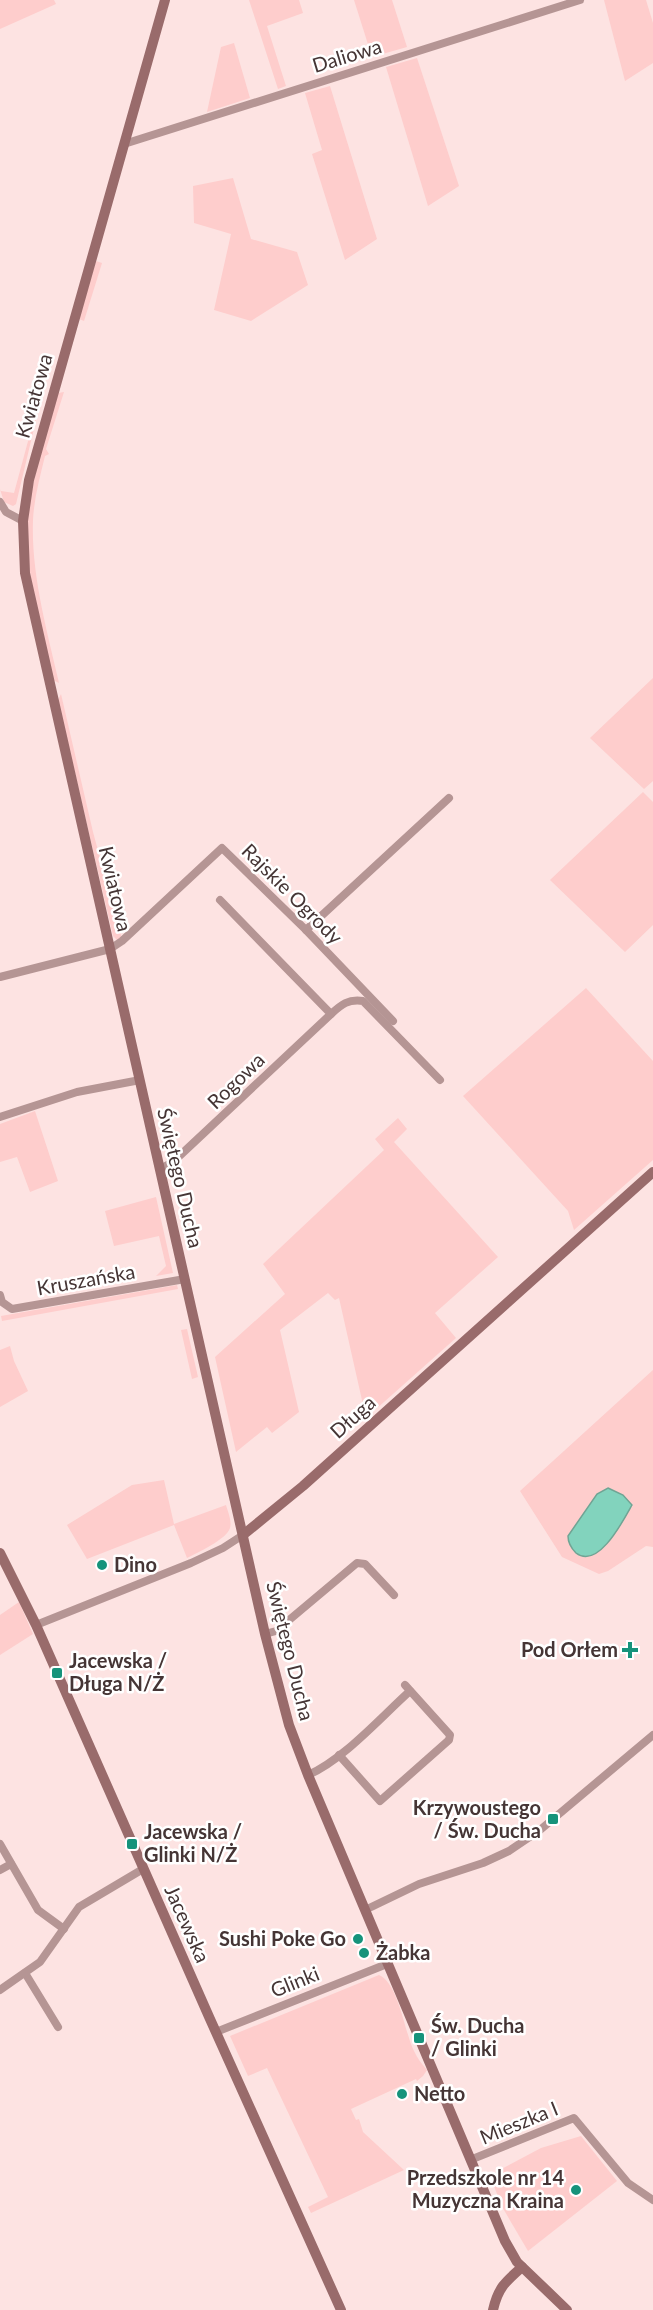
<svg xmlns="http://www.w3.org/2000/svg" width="653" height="2310" font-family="Lato,sans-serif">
<rect width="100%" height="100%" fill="#fde3e2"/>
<g fill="#fecdcc">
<path d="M 0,0 L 54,0 L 56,4 L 0,29 Z"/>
<path d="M 249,0 L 299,0 L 303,13 L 267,26 L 286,86 L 278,89 Z"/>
<path d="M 354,0 L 392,0 L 407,47 L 372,57 Z"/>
<path d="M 604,0 L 646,0 L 653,23 L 653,63 L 625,81 Z"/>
<path d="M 234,43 L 250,98 L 207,112 L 221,47 Z"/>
<path d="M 417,58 L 459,186 L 428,206 L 386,67 Z"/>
<path d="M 330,86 L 377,239 L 345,260 L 312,154 L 322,150 L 305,93 Z"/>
<path d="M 233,178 L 251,239 L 297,252 L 308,285 L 251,321 L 214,310 L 231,234 L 194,223 L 193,186 Z"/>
<path d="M 96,261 L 102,263 L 84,321 L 79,319 Z"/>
<path d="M 64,392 L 46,449 L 49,454 L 45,456 C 40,477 34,498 33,520 C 31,575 47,630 59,683 L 53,680 C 41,627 24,572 28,517 C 32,475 47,434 58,393 Z"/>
<path d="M 34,419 L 36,420 L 16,504 L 13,506 L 4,502 L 0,489 L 1,491 L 14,493 Z"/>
<path d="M 653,678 L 653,781 L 644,789 L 590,738 Z"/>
<path d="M 61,694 L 93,832 L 122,939 L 117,940 L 113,936 L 58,700 Z"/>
<path d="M 643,792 L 653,802 L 653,925 L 625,952 L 550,880 Z"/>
<path d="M 586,988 L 653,1061 L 653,1160 L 574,1230 L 568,1211 L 463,1096 Z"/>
<path d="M 35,1111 L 58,1181 L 30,1192 L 17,1157 L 0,1162 L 0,1124 Z"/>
<path d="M 398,1118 L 407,1129 L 394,1142 L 498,1257 L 435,1313 L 456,1338 L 366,1418 L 339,1298 L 335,1300 L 328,1293 L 280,1330 L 299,1412 L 272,1433 L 267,1427 L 236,1452 L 215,1357 L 285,1294 L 263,1264 L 384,1150 L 375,1139 Z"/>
<path d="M 156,1197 L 173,1273 L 156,1276 L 166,1266 L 159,1236 L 114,1246 L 105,1211 Z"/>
<path d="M 177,1285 L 178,1289 L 2,1321 L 1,1316 Z"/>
<path d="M 187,1329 L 198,1377 L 192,1379 L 181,1330 Z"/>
<path d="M 10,1346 L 14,1361 L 28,1391 L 0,1407 L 0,1350 Z"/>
<path d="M 653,1370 L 653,1547 L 646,1546 L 608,1571 L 599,1574 L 562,1557 L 520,1491 Z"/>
<path d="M 164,1480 L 174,1524 L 226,1505 C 228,1512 232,1521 230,1528 C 227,1539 197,1553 187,1558 L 174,1525 L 87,1559 L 67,1525 L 132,1485 Z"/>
<path d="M 19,1602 L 33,1634 L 0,1655 L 0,1615 Z"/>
<path d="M 379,1975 C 399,1984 404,2031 414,2051 C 417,2058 422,2064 427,2070 L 423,2076 L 417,2081 L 416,2079 L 351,2109 L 356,2120 L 359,2119 L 363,2132 L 404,2170 L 311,2213 L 308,2207 L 328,2197 L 267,2068 L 248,2076 L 230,2036 Z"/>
<path d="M 581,2136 L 617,2181 L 528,2251 L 501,2205 L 490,2175 L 541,2148 Z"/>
</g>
<path fill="#82d3bd" stroke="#70a494" stroke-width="1.5" d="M 608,1488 L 623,1495 L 632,1505 C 623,1521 598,1570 576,1553 C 572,1549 568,1542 568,1536 L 597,1494 Z"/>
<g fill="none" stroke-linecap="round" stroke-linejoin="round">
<g stroke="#b59594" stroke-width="8">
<path d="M 124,144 L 580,0"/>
<path d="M 0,502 L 6,512 L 23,521"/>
<path d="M 306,930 L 449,798"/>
<path d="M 0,977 L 110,949 L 122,941 L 222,848 L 306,930 L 393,1021"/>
<path d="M 331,1014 C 342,1004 348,999 363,1001 L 440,1080"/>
<path d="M 0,1117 L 77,1092 L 140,1080"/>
<path d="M 160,1169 L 173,1162 L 331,1014 L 220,900"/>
<path d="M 0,1295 L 2,1302 L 12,1309 L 185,1279"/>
<path d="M 36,1625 L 191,1563 L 223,1548 L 243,1535"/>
<path d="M 265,1634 L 276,1631 L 357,1563 L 365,1564 L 394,1595"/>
<path d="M 339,1755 L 380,1801 L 449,1740 L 450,1735 L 405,1685"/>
<path d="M 308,1775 C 343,1760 381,1717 410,1691"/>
<path d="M 0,1844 L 38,1910 L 64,1929"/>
<path d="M 0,1870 L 11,1864"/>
<path d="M 365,1910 L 419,1884 L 483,1863 L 509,1851 L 540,1830 L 653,1735"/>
<path d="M 25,1973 L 58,2027"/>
<path d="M 0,1990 L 40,1962 L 79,1907 L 143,1869"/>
<path d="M 216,2032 L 387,1964"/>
<path d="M 470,2160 L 574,2118 L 628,2183 L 653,2200"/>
</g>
<g stroke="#996b6b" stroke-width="10">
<path d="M 165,0 L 29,480 L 23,521 L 25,573 L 265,1634 L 289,1725 L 308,1775 L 505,2241 L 517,2262 L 567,2310"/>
<path d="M 243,1535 L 303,1486 L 653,1172"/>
<path d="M 0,1553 L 36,1625 L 210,2019 L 341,2310"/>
<path d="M 493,2310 C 498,2288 505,2282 522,2267"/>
</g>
</g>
<g fill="#16937b" stroke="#fff" stroke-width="2">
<circle cx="102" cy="1565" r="6"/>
<path d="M627 1641h6v6h6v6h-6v6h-6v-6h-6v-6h6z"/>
<rect x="51" y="1667" width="12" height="12" rx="3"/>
<rect x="547" y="1813" width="12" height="12" rx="3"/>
<rect x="126" y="1838" width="12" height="12" rx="3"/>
<circle cx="358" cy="1939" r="6"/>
<circle cx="364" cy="1953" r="6"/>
<rect x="413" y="2032" width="12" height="12" rx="3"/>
<circle cx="402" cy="2094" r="6"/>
<circle cx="576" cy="2190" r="6"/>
</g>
<g text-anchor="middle" stroke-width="5" stroke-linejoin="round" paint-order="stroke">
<g font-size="20" fill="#453535" stroke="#fff">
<text transform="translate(347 56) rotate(-17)" y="7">Daliowa</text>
<text transform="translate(34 396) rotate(-74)" y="7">Kwiatowa</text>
<text transform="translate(115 889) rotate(77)" y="7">Kwiatowa</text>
<text transform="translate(292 894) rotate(45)" y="7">Rajskie Ogrody</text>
<text transform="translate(236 1081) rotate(-44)" y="7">Rogowa</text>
<text transform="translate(180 1178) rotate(77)" y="7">Świętego Ducha</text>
<text transform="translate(86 1280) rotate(-10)" y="7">Kruszańska</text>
<text transform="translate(353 1417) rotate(-42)" y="7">Długa</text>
<text transform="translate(290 1651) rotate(76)" y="7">Świętego Ducha</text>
<text transform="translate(187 1924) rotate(66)" y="7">Jacewska</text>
<text transform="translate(295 1982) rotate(-22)" y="7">Glinki</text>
<text transform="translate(519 2123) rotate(-22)" y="7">Mieszka I</text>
</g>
<g font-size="20" font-weight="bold" fill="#453535" stroke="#fff" text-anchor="start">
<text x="114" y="1572">Dino</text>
<text x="618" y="1657" text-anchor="end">Pod Orłem</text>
<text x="69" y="1668">Jacewska /<tspan x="69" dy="23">Długa N/Ż</tspan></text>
<text x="541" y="1815" text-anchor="end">Krzywoustego<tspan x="541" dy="23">/ Św. Ducha</tspan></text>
<text x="144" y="1839">Jacewska /<tspan x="144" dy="23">Glinki N/Ż</tspan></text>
<text x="346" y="1946" text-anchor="end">Sushi Poke Go</text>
<text x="376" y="1960">Żabka</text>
<text x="431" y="2033">Św. Ducha<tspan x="431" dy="23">/ Glinki</tspan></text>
<text x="414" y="2101">Netto</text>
<text x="564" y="2185" text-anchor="end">Przedszkole nr 14<tspan x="564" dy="23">Muzyczna Kraina</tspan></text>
</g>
</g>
</svg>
